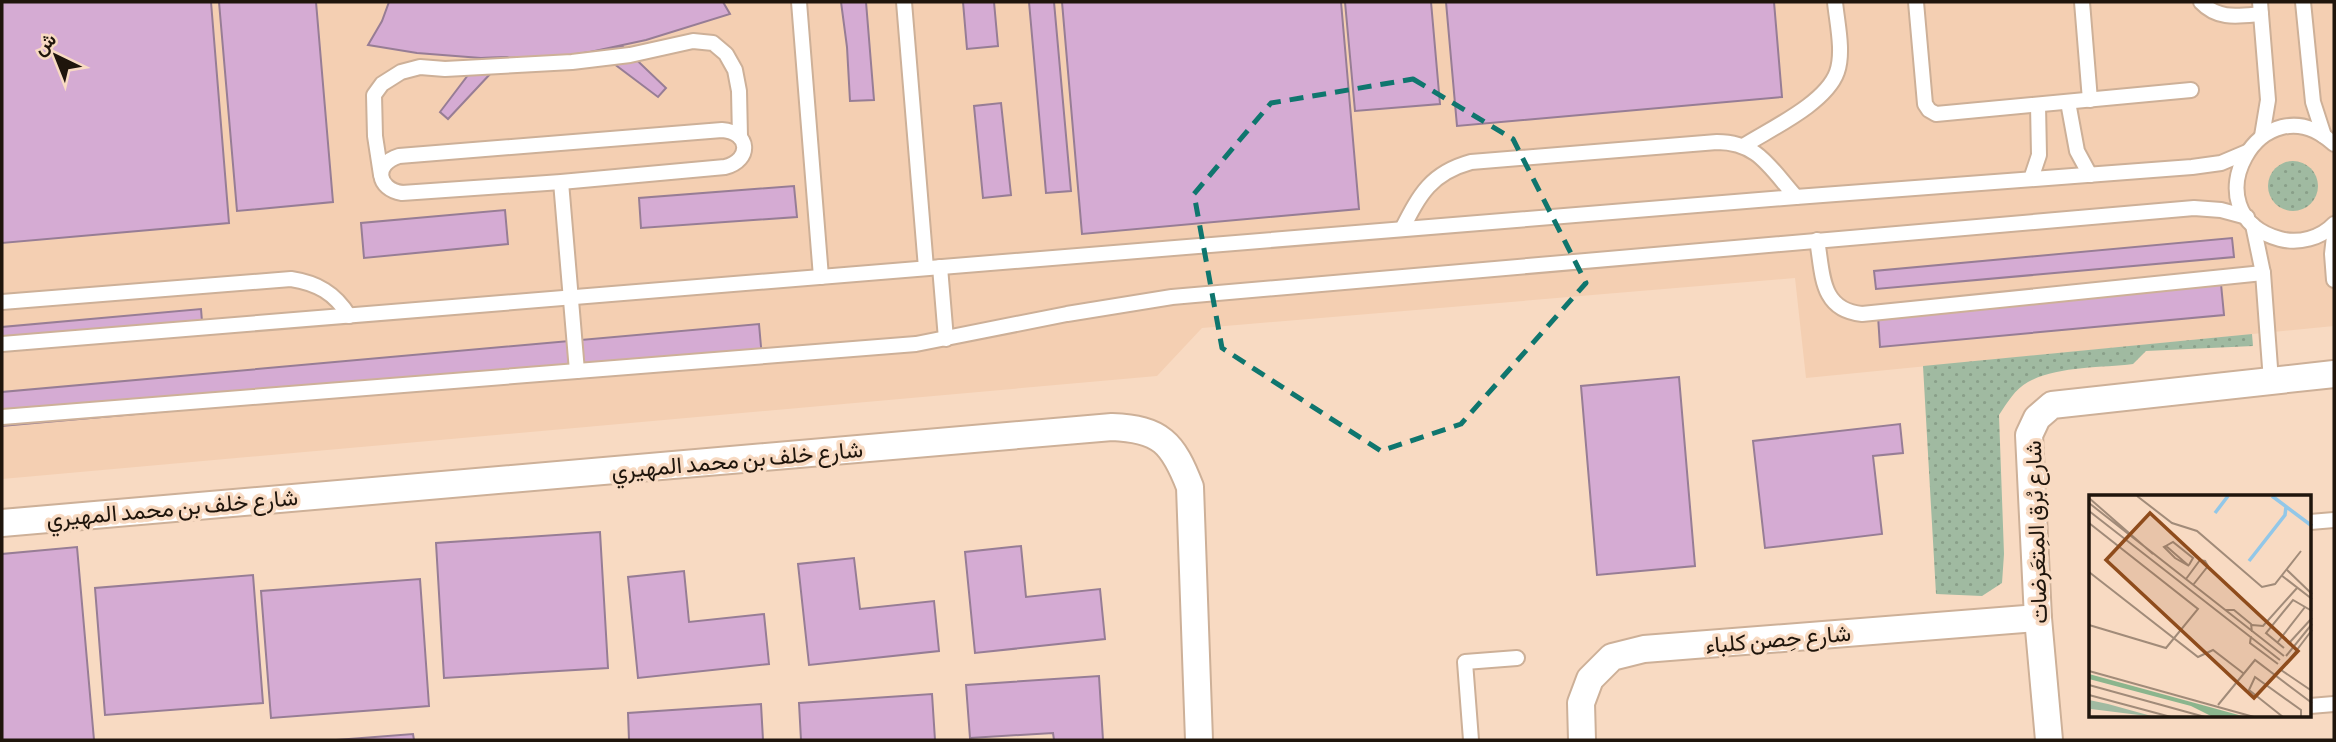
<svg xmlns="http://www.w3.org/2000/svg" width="2336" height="742" font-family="'Sofia Sans Condensed',Vazirmatn,sans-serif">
<defs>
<pattern id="grass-dots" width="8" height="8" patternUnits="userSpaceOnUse" patternTransform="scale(1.75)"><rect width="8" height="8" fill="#a0baa1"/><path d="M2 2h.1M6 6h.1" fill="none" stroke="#899f89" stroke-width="1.8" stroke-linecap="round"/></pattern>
</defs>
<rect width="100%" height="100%" fill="#f8dac2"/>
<path fill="#f4cfb2" d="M 2,2 L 2334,2 L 2334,326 L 1806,378 L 1795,278 L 1202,328 L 1157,376 L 2,479 Z"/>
<g fill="url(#grass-dots)">
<circle cx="2293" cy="186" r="25"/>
<path d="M 2252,334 L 2253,346 L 2146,351 L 2133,364 C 2102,368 2056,366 2028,382 C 2015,389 2007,403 1999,415 L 2004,554 L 2002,583 L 1982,596 L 1936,594 L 1923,366 Z"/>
</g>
<g fill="#d5abd3" stroke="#977d95" stroke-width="2">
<path d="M 2,2 L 211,2 L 229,223 L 2,243 Z"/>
<path d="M 219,2 L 316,2 L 333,202 L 237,211 Z"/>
<path d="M 389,2 L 723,2 L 730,14 L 646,40 L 590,52 L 556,57 L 481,58 L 417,53 L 368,45 L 382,21 Z"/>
<path d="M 841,2 L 866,2 L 874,100 L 850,101 L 847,47 Z"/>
<path d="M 963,2 L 994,2 L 998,46 L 967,49 Z"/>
<path d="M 1029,2 L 1054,2 L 1071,191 L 1046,193 Z"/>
<path d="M 1062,2 L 1341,2 L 1359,209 L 1082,234 Z"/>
<path d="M 1345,2 L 1431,2 L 1440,104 L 1355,111 Z"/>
<path d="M 1446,2 L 1774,2 L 1782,97 L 1457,126 Z"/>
<path d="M 622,46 L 666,88 L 658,97 L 597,51 Z"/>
<path d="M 506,57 L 448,119 L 440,112 L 481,58 Z"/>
<path d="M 1001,103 L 1011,195 L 983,198 L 974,106 Z"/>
<path d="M 794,186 L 797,217 L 641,228 L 639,198 Z"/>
<path d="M 505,210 L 508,244 L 364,258 L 361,223 Z"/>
<path d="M 2232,238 L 2234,257 L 1876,289 L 1874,271 Z"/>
<path d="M 2221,284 L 2224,315 L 1880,347 L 1878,316 Z"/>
<path d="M 201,309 L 203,334 L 2,351 L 2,327 Z"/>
<path d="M 759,324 L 762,358 L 2,426 L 2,392 Z"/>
<path d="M 1679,377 L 1695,566 L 1597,575 L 1581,386 Z"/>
<path d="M 1900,424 L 1903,453 L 1873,456 L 1882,534 L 1765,548 L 1753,441 Z"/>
<path d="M 600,532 L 608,668 L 444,678 L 436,543 Z"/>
<path d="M 1021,546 L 1026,597 L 1100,589 L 1105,639 L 975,653 L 965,552 Z"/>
<path d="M 77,547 L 94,740 L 2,740 L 2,554 Z"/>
<path d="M 854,558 L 860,609 L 934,601 L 939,651 L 809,665 L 798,564 Z"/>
<path d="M 684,571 L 689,622 L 764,614 L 769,664 L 638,678 L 628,577 Z"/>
<path d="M 253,575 L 263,703 L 105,715 L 95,588 Z"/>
<path d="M 420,579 L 429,706 L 271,718 L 261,591 Z"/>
<path d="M 1099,676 L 1103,740 L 1054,740 L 1053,733 L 970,738 L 966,685 Z"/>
<path d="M 932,694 L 935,740 L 801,740 L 799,703 Z"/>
<path d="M 761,704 L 763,740 L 629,740 L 628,713 Z"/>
<path d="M 413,734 L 414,740 L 336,740 Z"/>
</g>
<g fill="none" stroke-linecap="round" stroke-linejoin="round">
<defs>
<g id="service">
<path d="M 799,2 L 821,277"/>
<path d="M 904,2 L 926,268"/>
<path d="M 1916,2 L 1925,104 L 1929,110 L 1936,114 L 2191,90"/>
<path d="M 2082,2 L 2090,100"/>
<path d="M 2201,2 C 2218,20 2238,16 2261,14"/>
<path d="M 2260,2 L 2268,100 L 2262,136"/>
<path d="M 2303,2 L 2313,102 L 2324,136"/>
<path d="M 2068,102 L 2077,151 L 2090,175"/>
<path d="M 722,130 C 750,132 752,160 725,167 L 561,182 L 402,193 C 377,189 373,164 399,156 Z"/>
<path d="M 2334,144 C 2262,77 2187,214 2280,239 C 2299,244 2321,238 2334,224"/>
<path d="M 1745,145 C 1772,128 1826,103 1837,72 C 1844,52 1837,23 1835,2"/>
<path d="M 381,175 L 375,136 L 374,95 L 382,84 L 401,72 L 420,67 L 445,69 L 572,62 L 630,55 L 693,41 L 713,43 L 726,54 L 735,70 L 739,91 L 740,137"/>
<path d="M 2031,179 L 2039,155 L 2038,105"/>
<path d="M 561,182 L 577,371"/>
<path d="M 2253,225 L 2263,273 L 2271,381"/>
<path d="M 1402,229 C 1420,194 1431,173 1471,162 L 1717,142 C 1758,142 1770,168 1796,197"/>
<path d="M 2334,236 L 2332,254 L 2334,280"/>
<path d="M 1817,240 C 1823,274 1820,310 1862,314 L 2263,273"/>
<path d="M 940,267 L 946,339"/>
<path d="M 2,302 L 291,279 C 317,283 335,293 349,316"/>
<path d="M 2,344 L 1796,197 L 2192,167 L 2221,163 L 2247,152"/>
<path d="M 2,417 L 916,344 L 1067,314 L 1172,297 L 2194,208 L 2221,210 L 2247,217"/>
<path d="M 2310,522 L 2334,520"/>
<path d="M 2310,706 L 2334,704"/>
<path d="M 1471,740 L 1465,662 L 1517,658"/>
</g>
<g id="minor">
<path d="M 2,523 L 1112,427 C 1161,429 1173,443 1190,487 L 1199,740"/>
<path d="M 1582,740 L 1581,703 L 1590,679 L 1612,657 L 1644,649 L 2038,618"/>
<path d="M 2049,740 L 2038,618 L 2029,435 L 2037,418 L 2052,405 L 2334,374"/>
</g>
</defs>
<use href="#service" stroke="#cdb098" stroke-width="18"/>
<use href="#minor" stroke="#cdb098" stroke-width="30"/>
<use href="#service" stroke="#fff" stroke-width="14"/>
<use href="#minor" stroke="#fff" stroke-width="26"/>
</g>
<path fill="none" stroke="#0f766e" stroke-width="5" stroke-dasharray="14 9" stroke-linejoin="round" d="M 1413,79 L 1513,139 L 1586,283 L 1461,424 L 1381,451 L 1222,348 L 1194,194 L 1271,103 Z"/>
<g text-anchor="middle" stroke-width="7" stroke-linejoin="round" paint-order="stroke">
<g font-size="23" fill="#1f150c" stroke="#f8dac2">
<text transform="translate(737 460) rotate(-5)" y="8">شارع خلف بن محمد المهيري</text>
<text transform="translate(172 508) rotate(-5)" y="8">شارع خلف بن محمد المهيري</text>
<text transform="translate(2036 532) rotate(-92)" y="8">شارع بُرق المِتعَرضات</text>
<text transform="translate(1778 639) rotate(-5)" y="8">شارع حِصن كلباء</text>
</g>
</g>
<g transform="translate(2089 495)">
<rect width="222" height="222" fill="#f8dac2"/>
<path d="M 0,205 L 19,209 L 66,222 L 2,214 L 0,221 Z" fill="#a0baa1"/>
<path d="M 0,179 L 157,222 L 124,222 L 102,211 L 0,184 Z" fill="#8bb58d"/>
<path fill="none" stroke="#92c7e8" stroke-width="3.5" d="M 183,1 L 223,31M 126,18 L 139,1M 160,66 L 196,20 L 197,12"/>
<path fill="none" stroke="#a18b79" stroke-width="2" d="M 48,1 L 83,28 L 108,36 L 173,92 L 186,89 L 212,56M 0,3 L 64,59M 0,8 L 195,161M 0,16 L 191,165M 0,28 L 109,114 L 77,153 L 0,130M 75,52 L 77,51 L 100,71 L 86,63 ZM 75,52 L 84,47 L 104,63 L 100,70M 197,74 L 223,99M 0,77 L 109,162 L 124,155 L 154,178M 192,80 L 223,104M 97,84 L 111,65 L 116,66 L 119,71 L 104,90M 136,115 L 145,115 L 162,129 L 163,137M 163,130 L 174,131 L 208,93M 162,141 L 161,148 L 189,169M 188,148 L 216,112M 195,153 L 177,138 L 204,105 L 223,116M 204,153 L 201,147 L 223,123M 197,161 L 223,129M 201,164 L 223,135M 192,175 L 223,196M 0,176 L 165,222M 0,190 L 116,222M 0,200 L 82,222M 129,210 L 166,165 L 223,208M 194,222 L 160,195 L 166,182 L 212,215 L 212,222"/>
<path fill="#8f4c1c" fill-opacity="0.15" stroke="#8f4c1c" stroke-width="3.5" d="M 61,18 L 209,156 L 165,203 L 17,65 Z"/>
<rect width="222" height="222" fill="none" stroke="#1f150c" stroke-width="3.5"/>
</g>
<rect width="2336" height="742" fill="none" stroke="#1f150c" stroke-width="7"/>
<g transform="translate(56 56) rotate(317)" stroke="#f8dac2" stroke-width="5" paint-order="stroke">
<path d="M0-5L12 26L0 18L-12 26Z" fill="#1f150c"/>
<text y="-10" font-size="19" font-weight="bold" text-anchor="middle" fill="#1f150c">ش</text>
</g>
</svg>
